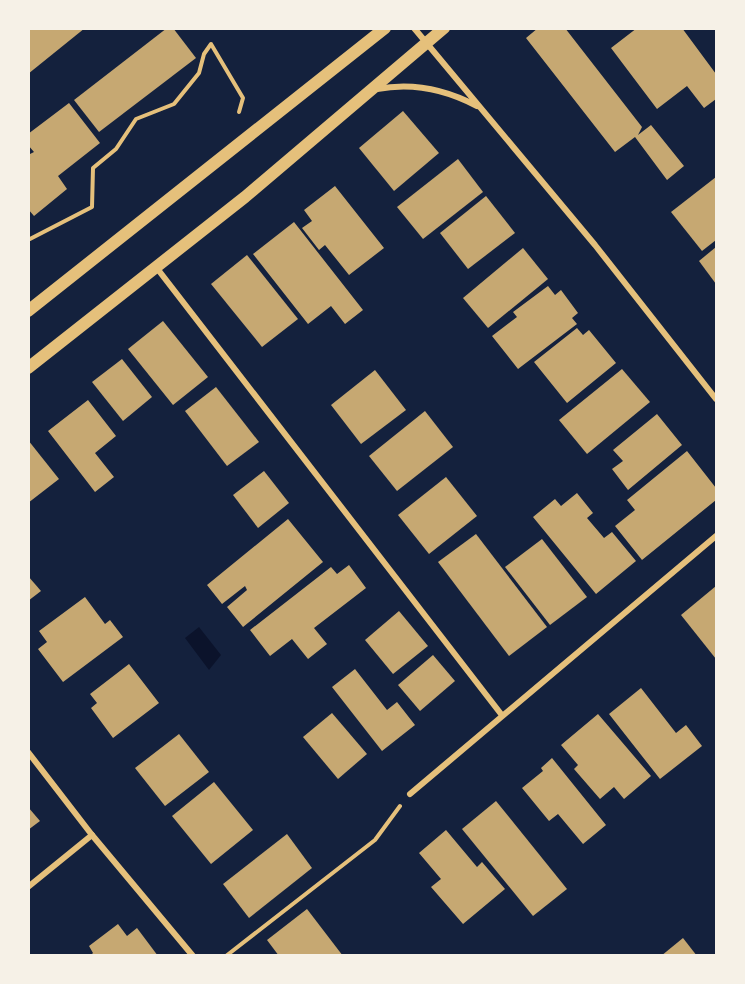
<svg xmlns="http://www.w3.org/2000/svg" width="745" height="984" font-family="'Crimson Pro',serif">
<rect width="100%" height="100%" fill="#14213d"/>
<path fill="#0b132b" d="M 199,627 L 221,655 L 209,670 L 185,638 Z"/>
<g fill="#c6a872">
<path d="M 28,28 L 85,28 L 28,74 Z"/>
<path d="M 167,28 L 173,28 L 196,58 L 99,132 L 74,100 Z"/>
<path d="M 538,28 L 565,28 L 642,127 L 638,135 L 651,125 L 684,166 L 667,180 L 635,137 L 615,152 L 526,38 Z"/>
<path d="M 637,28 L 682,28 L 716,74 L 716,99 L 704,108 L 687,86 L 657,109 L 611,48 Z"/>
<path d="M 69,103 L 100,143 L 58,176 L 67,189 L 34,216 L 28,209 L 28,155 L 34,152 L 28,145 L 28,134 Z"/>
<path d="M 403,111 L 439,153 L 394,191 L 359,148 Z"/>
<path d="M 458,159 L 483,192 L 423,239 L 397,207 Z"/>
<path d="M 716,177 L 716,240 L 702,251 L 671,212 Z"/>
<path d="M 335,186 L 384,248 L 349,275 L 325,245 L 319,250 L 302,228 L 312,221 L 304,210 Z"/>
<path d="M 486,196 L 515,233 L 468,269 L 440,233 Z"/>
<path d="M 294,222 L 363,310 L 345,324 L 331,306 L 308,324 L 253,254 Z"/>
<path d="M 716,247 L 716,284 L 699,261 Z"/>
<path d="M 523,248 L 548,279 L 488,328 L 463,298 Z"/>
<path d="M 247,255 L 298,319 L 262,347 L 211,284 Z"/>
<path d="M 548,286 L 555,295 L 561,290 L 578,313 L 572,318 L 577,324 L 518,369 L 492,336 L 517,317 L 513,312 Z"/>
<path d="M 163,321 L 208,377 L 173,405 L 128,349 Z"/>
<path d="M 577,328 L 583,335 L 589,330 L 616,363 L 567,403 L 534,362 Z"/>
<path d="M 122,359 L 152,397 L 123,421 L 92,382 Z"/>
<path d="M 622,369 L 650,402 L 587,454 L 559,420 Z"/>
<path d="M 375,370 L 406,410 L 361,444 L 331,405 Z"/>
<path d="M 216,387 L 259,442 L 227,466 L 185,411 Z"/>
<path d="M 88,400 L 116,436 L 95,453 L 114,477 L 95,492 L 48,431 Z"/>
<path d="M 425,411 L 453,447 L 397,491 L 369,456 Z"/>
<path d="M 657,414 L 682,445 L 628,490 L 612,469 L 623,461 L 613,450 Z"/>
<path d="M 28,440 L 59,479 L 28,503 Z"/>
<path d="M 687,451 L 716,488 L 716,500 L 642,560 L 615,526 L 635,510 L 627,500 Z"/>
<path d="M 264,471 L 289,503 L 258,528 L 233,495 Z"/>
<path d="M 446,477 L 477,516 L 429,554 L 398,515 Z"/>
<path d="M 577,493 L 593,513 L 587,518 L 604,538 L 612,532 L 636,561 L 596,594 L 533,517 L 555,499 L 561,506 Z"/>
<path d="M 288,519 L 323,562 L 243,627 L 227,607 L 247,590 L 245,586 L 222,604 L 207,585 Z"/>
<path d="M 476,534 L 547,627 L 509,656 L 438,562 Z"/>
<path d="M 542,539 L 587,597 L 550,625 L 505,567 Z"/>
<path d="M 349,565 L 366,588 L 314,628 L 327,644 L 308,659 L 292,639 L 270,656 L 250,630 L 331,567 L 337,574 Z"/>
<path d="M 28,576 L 41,591 L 28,601 Z"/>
<path d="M 716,586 L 716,659 L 681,615 Z"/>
<path d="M 85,597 L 105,624 L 110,620 L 123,637 L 63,682 L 38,649 L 47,642 L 39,631 Z"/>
<path d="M 399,611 L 428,646 L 393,674 L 365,640 Z"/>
<path d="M 433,655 L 455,681 L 420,711 L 398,685 Z"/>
<path d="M 129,664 L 159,703 L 113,738 L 91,708 L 97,703 L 90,694 Z"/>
<path d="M 355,669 L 387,710 L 397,702 L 415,725 L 382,751 L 332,687 Z"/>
<path d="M 641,688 L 676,733 L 686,725 L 702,746 L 660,779 L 609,714 Z"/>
<path d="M 332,713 L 367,754 L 338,779 L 303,737 Z"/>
<path d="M 598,714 L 651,776 L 624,799 L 614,787 L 600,799 L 574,769 L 578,765 L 561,745 Z"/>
<path d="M 179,734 L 209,772 L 165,806 L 135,768 Z"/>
<path d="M 552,758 L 606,825 L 583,844 L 558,814 L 549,821 L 522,788 L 543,771 L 541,768 Z"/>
<path d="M 214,782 L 253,830 L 211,864 L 172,816 Z"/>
<path d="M 496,801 L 567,889 L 533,916 L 462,829 Z"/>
<path d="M 28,807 L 40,821 L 28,830 Z"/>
<path d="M 446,830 L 477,867 L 482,862 L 505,889 L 463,924 L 431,887 L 441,879 L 419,853 Z"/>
<path d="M 287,834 L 312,868 L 249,918 L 223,884 Z"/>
<path d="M 307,909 L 343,956 L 279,956 L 267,940 Z"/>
<path d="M 118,924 L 127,936 L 137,928 L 158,956 L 90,956 L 93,953 L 89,946 Z"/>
<path d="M 683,938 L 697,956 L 661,956 Z"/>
</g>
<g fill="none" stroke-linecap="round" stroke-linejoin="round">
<g stroke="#e5c07b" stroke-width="4">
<path d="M 28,240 L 92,207 L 93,168 L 116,149 L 136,119 L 174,104 L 199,73 L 204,54 L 211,44 L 243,98 L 239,112"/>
<path d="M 226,956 L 375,840 L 400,806"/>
</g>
<g stroke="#e5c07b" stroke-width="6">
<path d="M 414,28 L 595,245 L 716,399"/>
<path d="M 377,89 C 413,82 445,89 477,106"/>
<path d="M 156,267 L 501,714"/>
<path d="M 28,752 L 92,835 L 193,956"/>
<path d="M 410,794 L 716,536"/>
<path d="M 28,887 L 92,835"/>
</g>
<g stroke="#e5c07b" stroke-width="12">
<path d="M 28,311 L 385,28"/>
<path d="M 28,368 L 245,197 L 444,28"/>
</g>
</g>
<rect width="745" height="984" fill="none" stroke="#f6f1e7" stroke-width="60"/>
</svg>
